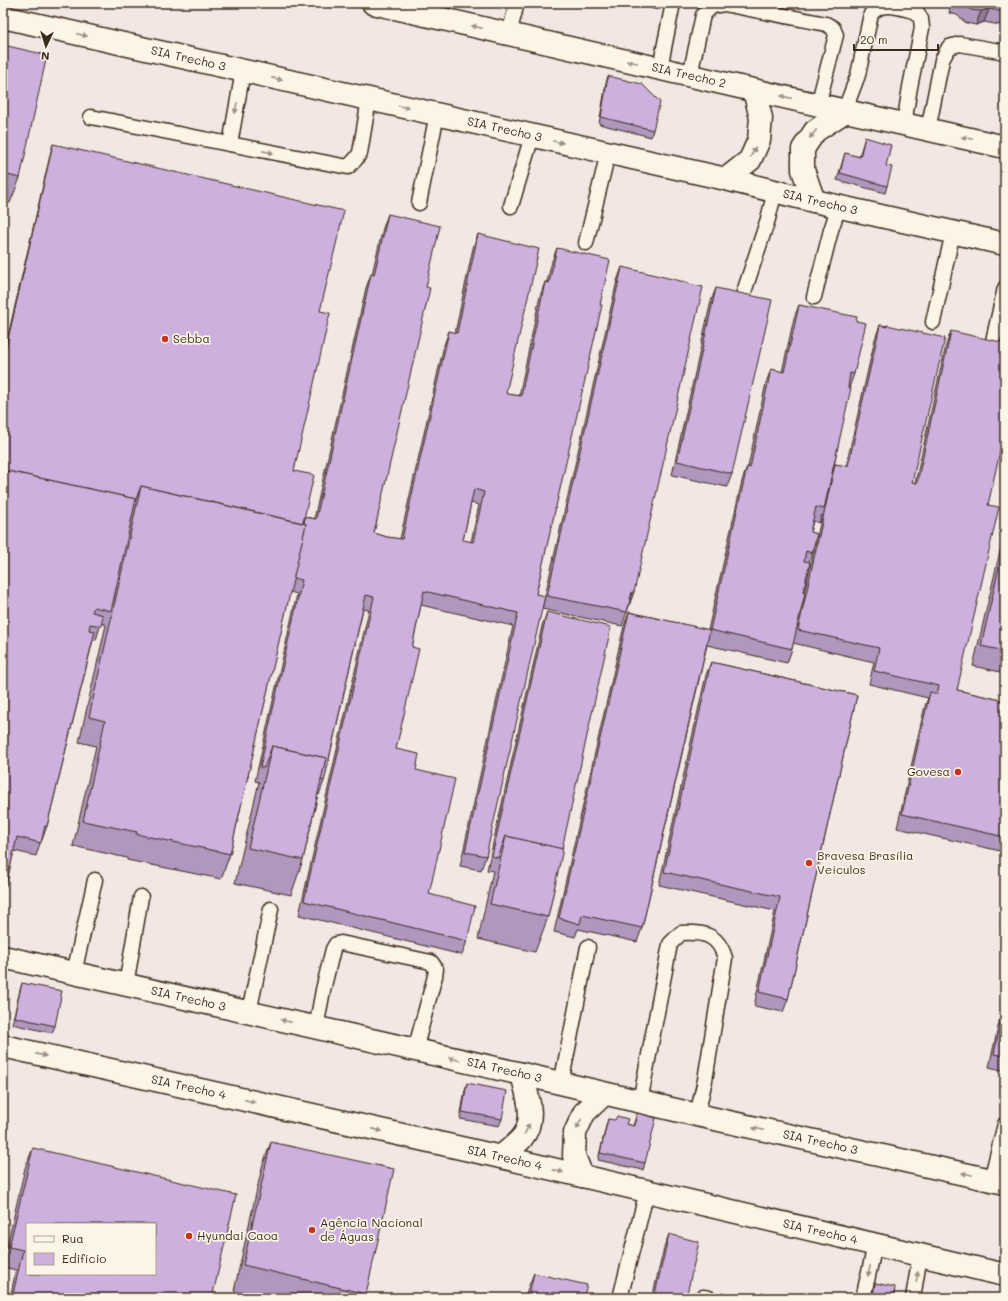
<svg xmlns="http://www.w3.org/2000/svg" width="1008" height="1301" font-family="Mali,sans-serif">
<rect width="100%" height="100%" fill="#f2e7e3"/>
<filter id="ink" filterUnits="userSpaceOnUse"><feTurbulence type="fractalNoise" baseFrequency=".025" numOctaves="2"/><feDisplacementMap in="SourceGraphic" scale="8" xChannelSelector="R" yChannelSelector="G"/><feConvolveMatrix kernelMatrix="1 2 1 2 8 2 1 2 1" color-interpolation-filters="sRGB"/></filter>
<g filter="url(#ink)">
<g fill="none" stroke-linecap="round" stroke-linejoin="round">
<defs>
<g id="lane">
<path d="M 509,34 L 517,3"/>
<path d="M 660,68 L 673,3"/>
<path d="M 690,75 L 703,15 L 712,6 L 724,4 L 826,24 L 833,28 L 836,35 L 818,105"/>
<path d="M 844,112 L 858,75 L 871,14 C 882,0 901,8 917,12 L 921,19 L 922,28 L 910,87 L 904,124"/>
<path d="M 91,117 L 348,167 L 355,160 L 360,153 L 369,99"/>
<path d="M 928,130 L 942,60 L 949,47 L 960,44 L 1005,52"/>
<path d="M 230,144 L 243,71"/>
<path d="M 419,203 L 437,114"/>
<path d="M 511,206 L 532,136"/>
<path d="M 586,243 L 608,153"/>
<path d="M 744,292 L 768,219 L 775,191"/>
<path d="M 814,297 L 831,230 L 839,206"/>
<path d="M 933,322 L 953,232"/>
<path d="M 993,341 L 1005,288"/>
<path d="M 74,973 L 95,880"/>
<path d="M 126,985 L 141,897"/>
<path d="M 249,1012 L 271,909"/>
<path d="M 316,1028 L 323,990 L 333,949 L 336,944 L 341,943 L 431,962 L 436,969 L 435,976 L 415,1050"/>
<path d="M 561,1084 L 588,947"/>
<path d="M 640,1102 L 670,944 L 681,933 C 704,932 718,934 725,958 L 705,1080 L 697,1115"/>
<path d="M 991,1180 L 1005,1124"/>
<path d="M 703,1297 L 709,1298"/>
<path d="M 620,1298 L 647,1191"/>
<path d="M 863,1298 L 875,1245"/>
<path d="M 913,1298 L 920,1255"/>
</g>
<g id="secondary">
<path id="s1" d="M 373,3 C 584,51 794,100 1005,147"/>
<path id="s2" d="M 3,17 L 726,179 L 814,201 L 1005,244"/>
<path d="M 726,179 L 750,160 L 759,140 L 761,118 L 754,90"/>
<path d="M 814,201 L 803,170 L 803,149 L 815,131 L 844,112"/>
<path id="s3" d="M 3,957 L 522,1074 L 697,1115 L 1005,1183"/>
<path id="s4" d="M 3,1046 L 501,1157 L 1005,1275"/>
<path d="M 501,1157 C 507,1151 516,1145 522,1138 C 537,1119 527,1095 522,1074"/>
<path d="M 582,1176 L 574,1156 L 575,1133 L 584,1113 L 604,1094"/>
</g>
</defs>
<use href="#lane" stroke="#3b2a1e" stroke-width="17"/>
<use href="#secondary" stroke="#3b2a1e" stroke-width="25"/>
<use href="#lane" stroke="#fcf5e5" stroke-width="14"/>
<use href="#secondary" stroke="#fcf5e5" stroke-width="22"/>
</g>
<g fill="#af97be" stroke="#3b2a1e" fill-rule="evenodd">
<path d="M 628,3 L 660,3 L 658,10 Z"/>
<path d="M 910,3 L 924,3 L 923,6 Z"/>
<path d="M 951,3 L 1005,3 L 1005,29 L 1000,25 L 984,22 L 976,25 L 966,23 L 957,15 L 949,13 Z"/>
<path d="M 3,45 L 20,178 L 10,203 L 3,202 Z"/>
<path d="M 608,76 L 653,130 L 651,137 L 599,124 L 606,83 Z"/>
<path d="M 865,137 L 886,166 L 887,186 L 885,193 L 837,180 L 845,153 L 859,157 Z"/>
<path d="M 53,144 L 320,311 L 294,471 L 303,522 L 305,517 L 314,519 L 366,288 L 371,274 L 372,274 L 383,228 L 388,214 L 426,287 L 374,533 L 387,537 L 400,539 L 444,345 L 449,331 L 455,333 L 473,248 L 478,234 L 506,393 L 508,394 L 519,396 L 540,296 L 545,282 L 547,282 L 552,261 L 557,248 L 600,305 L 536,594 L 486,856 L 481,870 L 460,866 L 513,626 L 421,605 L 412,647 L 396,749 L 416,770 L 429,894 L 467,941 L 462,955 L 299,915 L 369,610 L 363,609 L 324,781 L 319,795 L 318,794 L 303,860 L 291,895 L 235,883 L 259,782 L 255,781 L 297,594 L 290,592 L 230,854 L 221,879 L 127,860 L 127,858 L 73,846 L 96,746 L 79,742 L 106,625 L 101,623 L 96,640 L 93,640 L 47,826 L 42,840 L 41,840 L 36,856 L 14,851 L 6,885 L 3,893 L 3,357 L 51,151 ZM 471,503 L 479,505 L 471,542 L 463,540 Z"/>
<path d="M 622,267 L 634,592 L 622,626 L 542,609 L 617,281 Z"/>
<path d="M 716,288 L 732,474 L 727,487 L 672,475 L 711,301 Z"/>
<path d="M 799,305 L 856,321 L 854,374 L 849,388 L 833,471 L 835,464 L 846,466 L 875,339 L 880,325 L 887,326 L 887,325 L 912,482 L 915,483 L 946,345 L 951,331 L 988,505 L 957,690 L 1005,701 L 1005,852 L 897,828 L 925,706 L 928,698 L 869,684 L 874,662 L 793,643 L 792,649 L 787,663 L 707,645 L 642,928 L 637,942 L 578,929 L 575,937 L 554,932 L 624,626 L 629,612 L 708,630 L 742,481 L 747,467 L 748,467 L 766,383 L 771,369 L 782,372 L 794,318 ZM 822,515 L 804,593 L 803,592 L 809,562 L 812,553 L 810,532 L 813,521 L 819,523 Z"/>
<path d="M 1005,530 L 1005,673 L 973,666 Z"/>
<path d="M 547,612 L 562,849 L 548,917 L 535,952 L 478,939 L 493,871 L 487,870 L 542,626 Z"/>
<path d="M 711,662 L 857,695 L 788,999 L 783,1012 L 754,1006 L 775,911 L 659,885 L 706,675 Z"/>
<path d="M 22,983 L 55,1026 L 52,1033 L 12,1024 L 20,990 Z"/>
<path d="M 1005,996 L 1005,1071 L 989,1067 Z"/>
<path d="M 467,1083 L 502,1119 L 499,1126 L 460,1119 L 465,1090 Z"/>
<path d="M 637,1113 L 645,1163 L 643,1170 L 598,1160 L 606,1126 L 608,1119 L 633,1126 Z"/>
<path d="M 271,1142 L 366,1294 L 364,1298 L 265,1298 L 234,1291 L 262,1167 Z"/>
<path d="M 33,1148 L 212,1298 L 10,1298 L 16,1270 L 3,1267 L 3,1263 L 25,1168 Z"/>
<path d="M 669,1234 L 686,1298 L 652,1298 L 664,1248 Z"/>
<path d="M 534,1273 L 583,1298 L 525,1298 L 526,1293 Z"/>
<path d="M 875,1283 L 894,1298 L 871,1298 L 873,1290 Z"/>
</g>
<path fill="#8f7b9b" stroke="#3b2a1e" d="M 989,9 L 984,22 L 976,25 L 981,11 Z"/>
<g fill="#ccb0dd" stroke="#3b2a1e" fill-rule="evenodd">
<path d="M 964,3 L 1005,3 L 1005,12 L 989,9 L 981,11 L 971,10 Z"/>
<path d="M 3,45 L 47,55 L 20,178 L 3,174 Z"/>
<path d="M 608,76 L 642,84 L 660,102 L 653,130 L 601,117 Z"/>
<path d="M 865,137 L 891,145 L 886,166 L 892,167 L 887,186 L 840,173 L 845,153 L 860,157 Z"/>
<path d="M 53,144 L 344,211 L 320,311 L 330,313 L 294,471 L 314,475 L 303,523 L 141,486 L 136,499 L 3,470 L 3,361 Z"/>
<path d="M 388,214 L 440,226 L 426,287 L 430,288 L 374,533 L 387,537 L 402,539 L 449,331 L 457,333 L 478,234 L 539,249 L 506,393 L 508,394 L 521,396 L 545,282 L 549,283 L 557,248 L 610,260 L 600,305 L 602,305 L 536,594 L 545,596 L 486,856 L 465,852 L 518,613 L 424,591 L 412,647 L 419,649 L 396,749 L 419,754 L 416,770 L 455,779 L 429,894 L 475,906 L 467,941 L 304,901 L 374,597 L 366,595 L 324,781 L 321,780 L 326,758 L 272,746 L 264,768 L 260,767 L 302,580 L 293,578 L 306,524 L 304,523 L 305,517 L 316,519 L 371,274 L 374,275 ZM 474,489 L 484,492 L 473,542 L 463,540 Z"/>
<path d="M 622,267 L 689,283 L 689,284 L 703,287 L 634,592 L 632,592 L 627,612 L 547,596 Z"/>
<path d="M 716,288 L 772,300 L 732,474 L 677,461 Z"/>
<path d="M 799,305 L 857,317 L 856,321 L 866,323 L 854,374 L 850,373 L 848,388 L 851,388 L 824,509 L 816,507 L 810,532 L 817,534 L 812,553 L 806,551 L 804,561 L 810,562 L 803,592 L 805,593 L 792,649 L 710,630 L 747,467 L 750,468 L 771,369 L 784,372 Z"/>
<path d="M 880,325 L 887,327 L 887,325 L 945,338 L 912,482 L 917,483 L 951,331 L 1005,343 L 1005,429 L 988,505 L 999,507 L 957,690 L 1005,701 L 1005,837 L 902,814 L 930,692 L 937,694 L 939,686 L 874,671 L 879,648 L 798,630 L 835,464 L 848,466 Z"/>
<path d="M 3,470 L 136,499 L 111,611 L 94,607 L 92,612 L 103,615 L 101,626 L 90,624 L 89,630 L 95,631 L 47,826 L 45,826 L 41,843 L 17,837 L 6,885 L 3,885 Z"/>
<path d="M 141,486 L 306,524 L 230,854 L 136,834 L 137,832 L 83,821 L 105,721 L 89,717 Z"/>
<path d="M 1005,541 L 1005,651 L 981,646 Z"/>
<path d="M 547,612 L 611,627 L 562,849 L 506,836 L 498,858 L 492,856 Z"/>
<path d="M 629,612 L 710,630 L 642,928 L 582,915 L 580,924 L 559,918 Z"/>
<path d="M 711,662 L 857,695 L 788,999 L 759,992 L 780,897 L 664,872 Z"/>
<path d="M 272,746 L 326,758 L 303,860 L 248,848 Z"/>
<path d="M 506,836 L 563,849 L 548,917 L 490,904 Z"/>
<path d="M 22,983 L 62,991 L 55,1026 L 14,1017 Z"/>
<path d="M 1005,1004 L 1005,1056 L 994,1054 Z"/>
<path d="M 467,1083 L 507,1091 L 502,1119 L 462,1112 Z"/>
<path d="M 637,1113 L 656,1118 L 645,1163 L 600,1153 L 608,1119 L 615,1120 L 617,1116 L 628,1119 L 626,1124 L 634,1126 Z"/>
<path d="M 271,1142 L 394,1169 L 366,1294 L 243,1265 Z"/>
<path d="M 33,1148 L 236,1195 L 212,1298 L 12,1298 L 23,1250 L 9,1247 ZM 27,1224 L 155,1224 L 155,1274 L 27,1274 Z"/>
<path d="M 669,1234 L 699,1242 L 686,1298 L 654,1298 Z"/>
<path d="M 534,1273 L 587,1285 L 583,1298 L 528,1298 Z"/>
<path d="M 875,1283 L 895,1287 L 894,1298 L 885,1298 L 873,1296 Z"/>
</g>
<defs><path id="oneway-solid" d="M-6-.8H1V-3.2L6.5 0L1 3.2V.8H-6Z"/></defs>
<g fill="#9c9082">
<use href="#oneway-solid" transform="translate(477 27) rotate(-167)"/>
<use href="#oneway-solid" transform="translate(82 35) rotate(13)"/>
<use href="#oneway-solid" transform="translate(632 62) rotate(-168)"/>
<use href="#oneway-solid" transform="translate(277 79) rotate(13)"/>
<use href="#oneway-solid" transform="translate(786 97) rotate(-167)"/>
<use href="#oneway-solid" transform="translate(404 107) rotate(12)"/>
<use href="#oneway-solid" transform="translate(236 108) rotate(100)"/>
<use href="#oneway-solid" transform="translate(813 134) rotate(129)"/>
<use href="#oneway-solid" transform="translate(967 138) rotate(-168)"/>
<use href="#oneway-solid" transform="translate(558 142) rotate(12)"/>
<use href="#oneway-solid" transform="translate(268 152) rotate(11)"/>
<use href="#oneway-solid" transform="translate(753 152) rotate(-65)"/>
<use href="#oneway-solid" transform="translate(286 1021) rotate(-167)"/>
<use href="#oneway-solid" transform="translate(41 1055) rotate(13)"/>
<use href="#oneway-solid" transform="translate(454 1059) rotate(-167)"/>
<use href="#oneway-solid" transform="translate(250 1101) rotate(13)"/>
<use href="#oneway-solid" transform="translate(579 1124) rotate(115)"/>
<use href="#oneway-solid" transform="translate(527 1129) rotate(-63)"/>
<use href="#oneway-solid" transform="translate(758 1129) rotate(-168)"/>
<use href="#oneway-solid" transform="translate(377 1130) rotate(13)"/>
<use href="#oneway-solid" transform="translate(558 1171) rotate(13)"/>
<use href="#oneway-solid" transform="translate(967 1174) rotate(-168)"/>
<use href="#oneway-solid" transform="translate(869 1271) rotate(103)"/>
<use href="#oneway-solid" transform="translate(917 1277) rotate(-81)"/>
</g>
</g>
<g fill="#c8321e" stroke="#fcf5e5" stroke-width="1.5">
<circle cx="165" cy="339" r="4"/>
<circle cx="958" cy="772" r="4"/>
<circle cx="809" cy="863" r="4"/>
<circle cx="312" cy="1230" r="4"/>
<circle cx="189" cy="1236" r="4"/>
</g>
<g text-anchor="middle" stroke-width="3.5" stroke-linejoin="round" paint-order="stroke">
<g font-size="12" fill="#3b2a1e" stroke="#fcf5e5">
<text dy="4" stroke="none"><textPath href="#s2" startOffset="190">SIA Trecho 3</textPath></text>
<text dy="4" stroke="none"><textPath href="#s1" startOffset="324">SIA Trecho 2</textPath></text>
<text dy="4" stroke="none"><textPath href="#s2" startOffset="514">SIA Trecho 3</textPath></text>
<text dy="4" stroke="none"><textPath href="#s2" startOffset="838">SIA Trecho 3</textPath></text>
<text dy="4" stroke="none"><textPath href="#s3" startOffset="190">SIA Trecho 3</textPath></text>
<text dy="4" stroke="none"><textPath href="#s3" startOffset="514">SIA Trecho 3</textPath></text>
<text dy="4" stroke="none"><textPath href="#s4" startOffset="190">SIA Trecho 4</textPath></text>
<text dy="4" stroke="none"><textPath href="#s3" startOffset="838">SIA Trecho 3</textPath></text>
<text dy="4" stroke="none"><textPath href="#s4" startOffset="514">SIA Trecho 4</textPath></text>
<text dy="4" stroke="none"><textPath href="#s4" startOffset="838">SIA Trecho 4</textPath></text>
</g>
<g font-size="12" fill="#3b2a1e" stroke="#fcf5e5" text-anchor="start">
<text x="173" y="343">Sebba</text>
<text x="950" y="776" text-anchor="end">Govesa</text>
<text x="817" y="860">Bravesa Brasília<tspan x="817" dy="14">Veículos</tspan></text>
<text x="320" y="1227">Agência Nacional<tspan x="320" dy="14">de Águas</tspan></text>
<text x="197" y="1240">Hyundai Caoa</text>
</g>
</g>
<rect width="1008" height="1301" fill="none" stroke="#fcf5e5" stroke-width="16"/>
<rect x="8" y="8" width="992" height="1285" fill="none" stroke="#3b2a1e" stroke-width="1.5" filter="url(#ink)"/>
<rect x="26" y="1223" width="130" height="52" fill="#fcf5e5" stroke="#afa495"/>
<rect x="34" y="1236" width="20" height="6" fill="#fcf5e5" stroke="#afa495"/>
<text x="62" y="1243" font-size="12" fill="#3b2a1e">Rua</text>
<rect x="34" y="1253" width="20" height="12" fill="#ccb0dd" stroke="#afa495"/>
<text x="62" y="1263" font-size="12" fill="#3b2a1e">Edifício</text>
<g transform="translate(46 46) rotate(184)" stroke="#fcf5e5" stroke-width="3" paint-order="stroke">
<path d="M0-3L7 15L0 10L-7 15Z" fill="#3b2a1e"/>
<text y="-6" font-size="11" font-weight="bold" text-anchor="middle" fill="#3b2a1e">N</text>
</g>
<path d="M854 44v6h84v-6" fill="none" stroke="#3b2a1e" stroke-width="2"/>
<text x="860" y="44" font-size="12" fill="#3b2a1e" stroke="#fcf5e5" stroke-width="3" paint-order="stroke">20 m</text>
</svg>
